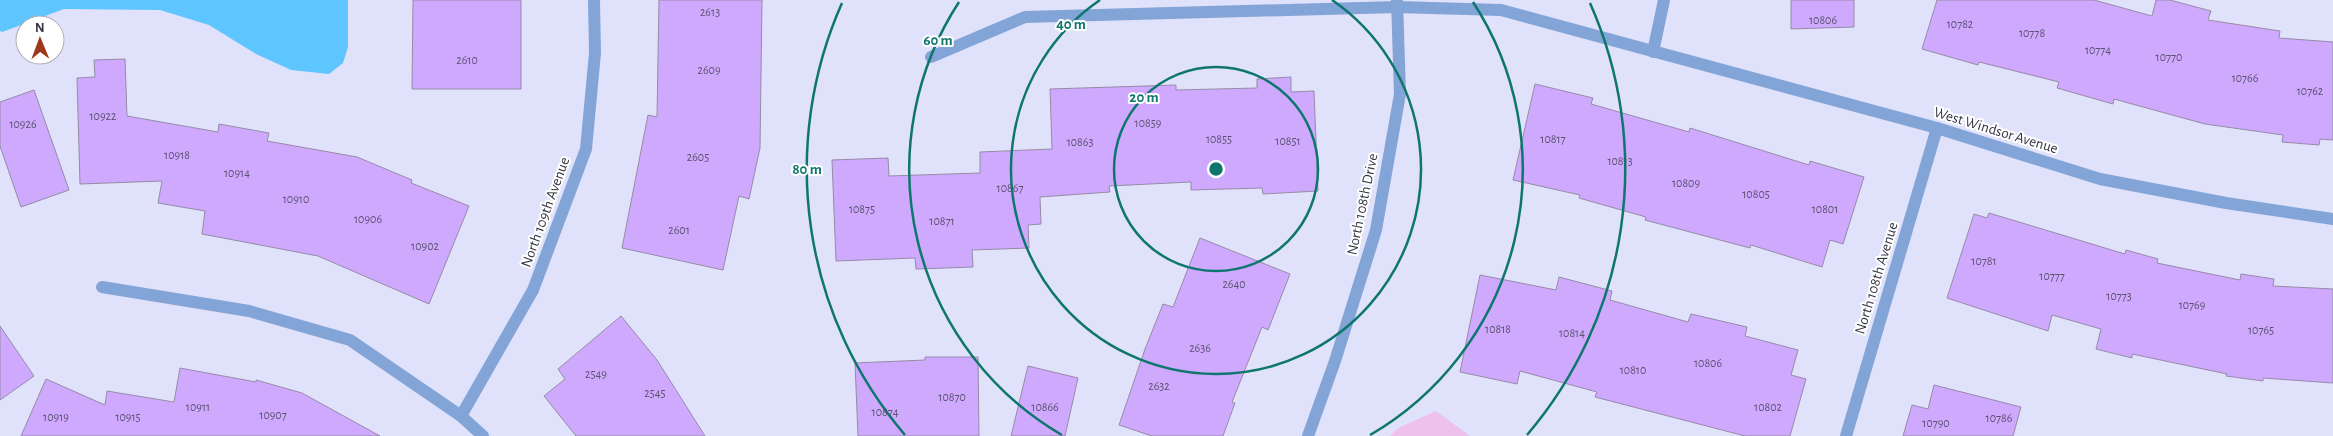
<svg xmlns="http://www.w3.org/2000/svg" width="2333" height="436" font-family="'Alegreya Sans',sans-serif">
<rect width="100%" height="100%" fill="#e0e2fb"/>
<path fill="#eec1ec" d="M 1436,411 L 1470,436 L 1390,436 L 1398,428 Z"/>
<path fill="#5fc5fe" d="M 0,0 L 348,0 L 348,47 L 343,63 L 329,74 L 291,70 L 256,54 L 209,25 L 160,10 L 64,9 L 2,32 L 0,31 Z"/>
<g fill="#cfa9fe" stroke="#968ba6">
<path d="M 413,0 L 521,0 L 521,89 L 412,89 Z"/>
<path d="M 659,0 L 762,0 L 760,148 L 749,199 L 739,196 L 723,270 L 622,248 L 648,115 L 657,117 Z"/>
<path d="M 1791,0 L 1854,0 L 1854,27 L 1791,29 Z"/>
<path d="M 1937,0 L 2094,0 L 2152,16 L 2156,0 L 2170,0 L 2211,11 L 2208,20 L 2280,31 L 2279,38 L 2333,42 L 2333,140 L 2320,139 L 2319,145 L 2282,142 L 2283,135 L 2205,124 L 2114,99 L 2113,104 L 2057,88 L 2059,82 L 1979,62 L 1978,65 L 1922,49 Z"/>
<path d="M 125,59 L 127,116 L 218,132 L 219,124 L 269,133 L 267,141 L 357,157 L 412,180 L 411,183 L 469,206 L 429,304 L 318,256 L 202,234 L 205,211 L 158,203 L 162,181 L 80,184 L 77,78 L 95,77 L 94,60 Z"/>
<path d="M 1291,77 L 1291,92 L 1314,91 L 1318,191 L 1263,194 L 1262,188 L 1191,190 L 1191,182 L 1109,186 L 1110,192 L 1040,197 L 1041,224 L 1028,225 L 1029,248 L 972,250 L 973,267 L 916,269 L 915,258 L 836,261 L 832,160 L 888,158 L 889,176 L 980,173 L 980,152 L 1052,149 L 1050,89 L 1176,85 L 1176,90 L 1257,88 L 1257,79 Z"/>
<path d="M 1535,84 L 1593,98 L 1591,104 L 1689,132 L 1690,128 L 1809,165 L 1810,161 L 1864,177 L 1843,244 L 1830,240 L 1822,267 L 1751,245 L 1750,248 L 1645,220 L 1646,217 L 1579,198 L 1580,195 L 1513,180 Z"/>
<path d="M 34,90 L 69,190 L 21,207 L 0,146 L 0,102 Z"/>
<path d="M 1989,213 L 2125,254 L 2126,250 L 2158,259 L 2157,263 L 2240,280 L 2241,274 L 2274,279 L 2273,286 L 2333,289 L 2333,383 L 2263,378 L 2263,381 L 2226,376 L 2227,374 L 2132,354 L 2132,358 L 2096,349 L 2101,329 L 2052,315 L 2048,331 L 1947,298 L 1974,214 L 1987,218 Z"/>
<path d="M 1200,238 L 1290,274 L 1268,330 L 1262,327 L 1232,402 L 1235,403 L 1223,436 L 1152,436 L 1119,425 L 1145,349 L 1163,304 L 1173,307 Z"/>
<path d="M 1480,275 L 1556,290 L 1559,277 L 1612,291 L 1610,300 L 1688,322 L 1691,314 L 1747,327 L 1745,336 L 1798,350 L 1791,375 L 1806,379 L 1790,436 L 1745,436 L 1595,397 L 1597,392 L 1520,371 L 1517,384 L 1460,372 Z"/>
<path d="M 621,316 L 657,360 L 705,436 L 576,436 L 544,396 L 565,379 L 558,369 Z"/>
<path d="M 0,326 L 34,376 L 0,400 Z"/>
<path d="M 925,357 L 978,357 L 979,436 L 858,436 L 855,363 L 925,360 Z"/>
<path d="M 1028,366 L 1078,378 L 1065,436 L 1011,436 Z"/>
<path d="M 180,368 L 256,382 L 256,380 L 302,393 L 380,436 L 21,436 L 46,379 L 105,405 L 107,391 L 174,402 Z"/>
<path d="M 1934,385 L 2021,407 L 2013,436 L 1903,436 L 1912,405 L 1928,409 Z"/>
</g>
<g fill="none" stroke-linecap="round" stroke-linejoin="round">
<g stroke="#83a4d6" stroke-width="12">
<path d="M 1653,52 L 1664,0"/>
<path d="M 931,57 L 1025,17 L 1397,7 L 1501,10 L 1937,128 L 2100,179 L 2226,203 L 2333,219"/>
<path d="M 102,287 L 249,311 L 350,340 L 461,416 L 483,436"/>
<path d="M 461,416 L 533,290 L 586,149 L 595,53 L 594,0"/>
<path d="M 1308,436 L 1335,361 L 1376,230 L 1400,94 L 1397,0"/>
<path d="M 1846,436 L 1937,128"/>
</g>
</g>
<g fill="none" stroke="#0f766e" stroke-width="2.5">
<circle cx="1216" cy="169" r="102"/>
<path d="M1332 0A205 205 0 1 1 1100 0"/>
<path d="M1062 435A307 307 0 0 1 959 2M1473 2A307 307 0 0 1 1370 435"/>
<path d="M905 435A409 409 0 0 1 842 3M1590 3A409 409 0 0 1 1527 435"/>
</g>
<g text-anchor="middle" stroke-width="4" stroke-linejoin="round" paint-order="stroke">
<g font-size="12" fill="#5b5270">
<text x="710" y="16">2613</text>
<text x="1823" y="24">10806</text>
<text x="1960" y="28">10782</text>
<text x="2032" y="37">10778</text>
<text x="2098" y="54">10774</text>
<text x="2169" y="61">10770</text>
<text x="467" y="64">2610</text>
<text x="709" y="74">2609</text>
<text x="2245" y="82">10766</text>
<text x="2310" y="95">10762</text>
<text x="103" y="120">10922</text>
<text x="1148" y="127">10859</text>
<text x="23" y="128">10926</text>
<text x="1219" y="143">10855</text>
<text x="1553" y="143">10817</text>
<text x="1288" y="145">10851</text>
<text x="1080" y="146">10863</text>
<text x="177" y="159">10918</text>
<text x="698" y="161">2605</text>
<text x="1620" y="165">10813</text>
<text x="237" y="177">10914</text>
<text x="1686" y="187">10809</text>
<text x="1010" y="192">10867</text>
<text x="1756" y="198">10805</text>
<text x="296" y="203">10910</text>
<text x="862" y="213">10875</text>
<text x="1825" y="213">10801</text>
<text x="368" y="223">10906</text>
<text x="942" y="225">10871</text>
<text x="679" y="234">2601</text>
<text x="425" y="250">10902</text>
<text x="1984" y="265">10781</text>
<text x="2052" y="280">10777</text>
<text x="1234" y="288">2640</text>
<text x="2119" y="300">10773</text>
<text x="2192" y="309">10769</text>
<text x="1498" y="333">10818</text>
<text x="2261" y="334">10765</text>
<text x="1572" y="337">10814</text>
<text x="1200" y="352">2636</text>
<text x="1708" y="367">10806</text>
<text x="1633" y="374">10810</text>
<text x="596" y="378">2549</text>
<text x="1159" y="390">2632</text>
<text x="655" y="397">2545</text>
<text x="952" y="401">10870</text>
<text x="198" y="411">10911</text>
<text x="1045" y="411">10866</text>
<text x="1768" y="411">10802</text>
<text x="885" y="416">10874</text>
<text x="273" y="419">10907</text>
<text x="56" y="421">10919</text>
<text x="128" y="421">10915</text>
<text x="1999" y="422">10786</text>
<text x="1936" y="427">10790</text>
</g>
<g font-size="15" fill="#343541" stroke="#fff">
<text transform="translate(1996 130) rotate(17)" y="5">West Windsor Avenue</text>
<text transform="translate(1362 204) rotate(-78)" y="5">North 108th Drive</text>
<text transform="translate(545 212) rotate(-70)" y="5">North 109th Avenue</text>
<text transform="translate(1876 278) rotate(-73)" y="5">North 108th Avenue</text>
</g>
</g>
<circle cx="1216" cy="169" r="8" fill="#0f766e" stroke="#fff" stroke-width="2.5"/>
<g font-size="15" text-anchor="middle" font-weight="bold" fill="#0f766e" stroke="#fff" stroke-width="4" stroke-linejoin="round" paint-order="stroke">
<text x="1071" y="29">40 m</text>
<text x="938" y="45">60 m</text>
<text x="1144" y="102">20 m</text>
<text x="807" y="174">80 m</text>
</g>
<g transform="translate(40 40) rotate(359)"><circle r="24" fill="#ffffff" stroke="#aeaeb3"/>
<path d="M0-4L9 19L0 12L-9 19Z" fill="#9f371a"/>
<text y="-8" font-size="14" font-weight="bold" text-anchor="middle" fill="#343541">N</text>
</g>
</svg>
